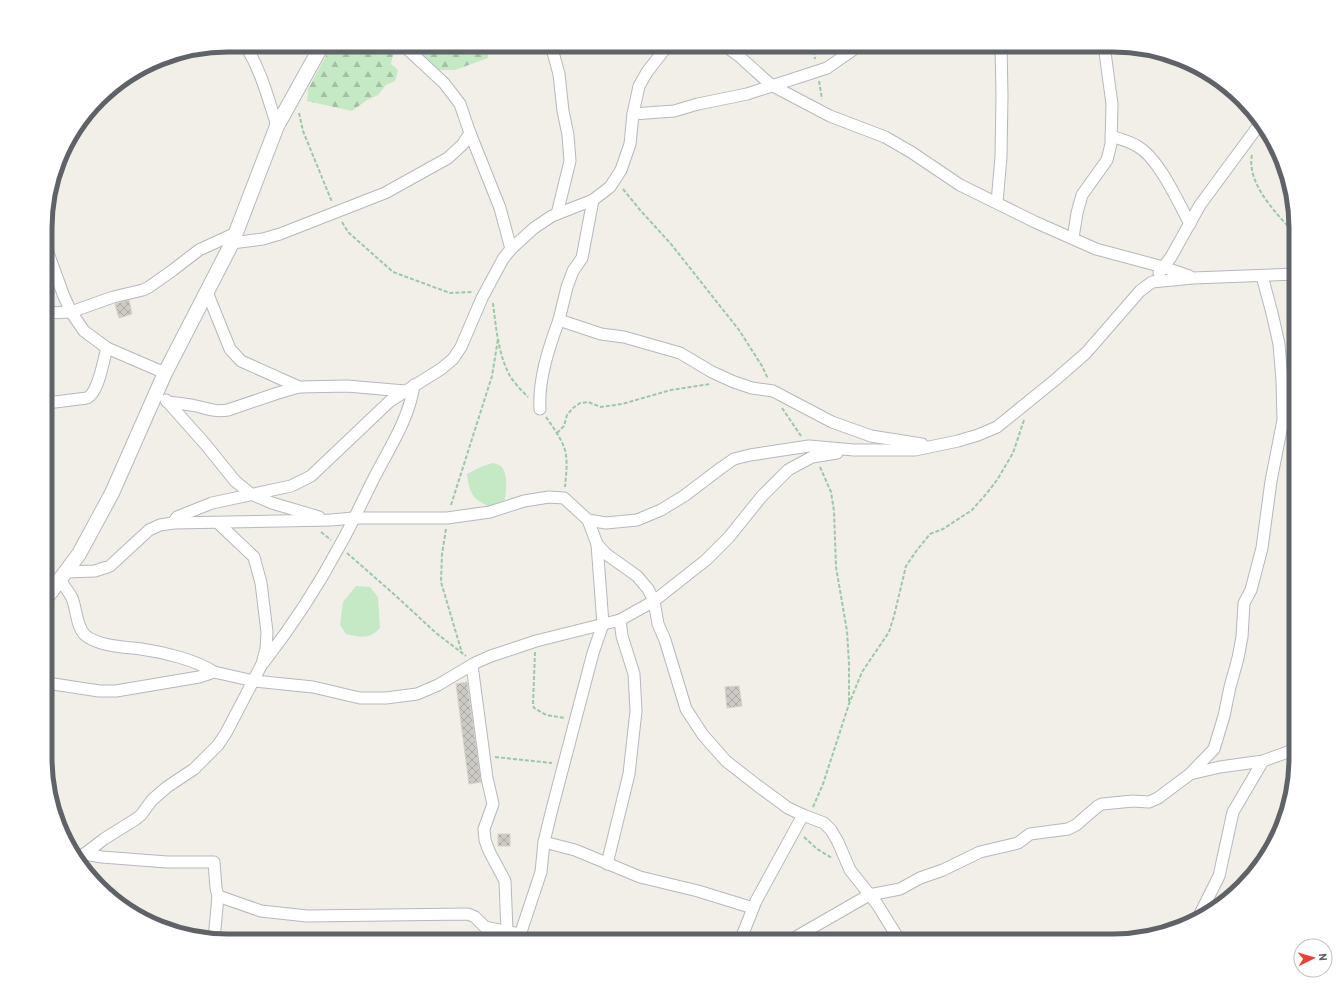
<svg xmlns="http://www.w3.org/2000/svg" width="1341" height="986" font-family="Barlow,sans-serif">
<defs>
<pattern id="forest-firs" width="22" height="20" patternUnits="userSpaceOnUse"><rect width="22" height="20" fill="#c5e8c5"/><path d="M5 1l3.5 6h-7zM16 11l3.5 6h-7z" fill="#a3c0a4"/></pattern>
<pattern id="building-cross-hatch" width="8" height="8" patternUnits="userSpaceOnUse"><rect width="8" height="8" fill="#cccac5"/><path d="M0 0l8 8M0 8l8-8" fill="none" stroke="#a9a8a4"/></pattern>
</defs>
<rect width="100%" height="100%" fill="#f1efe8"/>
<g fill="#c5e8c5">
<path d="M 493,463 C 495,464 497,464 499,465 C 510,471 506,497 503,506 L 490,509 C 486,504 481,503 476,499 C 470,493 468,483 467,474 L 483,466 Z"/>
<path d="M 356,586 L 370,587 L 378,597 L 380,628 C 369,640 360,637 346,634 L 340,625 L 343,602 Z"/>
</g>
<g fill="url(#forest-firs)">
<path d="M 332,45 L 395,45 L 391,64 L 398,70 L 395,81 L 386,85 L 378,95 L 367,100 L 352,111 L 307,101 L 308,89 Z"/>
<path d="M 420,45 L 488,45 L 488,58 L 455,70 L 439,70 L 424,61 Z"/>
</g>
<g fill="url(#building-cross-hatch)" stroke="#d6d1c6">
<path d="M 129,300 L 132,314 L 119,318 L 115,304 Z"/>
<path d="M 467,682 L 481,782 L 469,784 L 456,684 Z"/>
<path d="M 739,686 L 742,706 L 727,708 L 725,687 Z"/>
<rect x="498" y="834" width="12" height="12"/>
</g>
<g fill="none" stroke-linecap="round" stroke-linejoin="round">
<defs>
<g id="minor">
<path d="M 245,45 C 261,70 268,98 277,126"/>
<path d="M 403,45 L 444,83 L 460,104 L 470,133 L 500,208 L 511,249"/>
<path d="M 551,45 L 559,74 L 563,111 L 568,135 L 570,161 L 557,214"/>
<path d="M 724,45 L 739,56 L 771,85 L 830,116 L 885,137 L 911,152 L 960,185 L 1035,222 L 1096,249 L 1163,267 L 1189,276"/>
<path d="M 633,114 L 674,111 L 698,104 L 747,94 L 827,68 L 860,45"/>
<path d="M 1111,136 C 1119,139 1129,141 1137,146 C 1159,158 1178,202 1190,224"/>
<path d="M 997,202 L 1001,157 L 1002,96 L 1001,45"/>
<path d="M 1073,238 L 1077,213 L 1082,195 L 1107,160 L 1111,144 L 1112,104 L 1104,45"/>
<path d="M 232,243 L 263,239 L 280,234 L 385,193 L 448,158 L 463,144 L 470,133"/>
<path d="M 47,250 L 63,294 L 71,312 L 84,331 L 107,348 L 165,373"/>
<path d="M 1159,273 L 1171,257 L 1200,205 L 1259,125"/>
<path d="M 207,292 L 230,349 L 241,361 L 299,387"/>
<path d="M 47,313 L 71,312 L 113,297 L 143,290 L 149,287 L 173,270 L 199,250 L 236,233"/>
<path d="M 559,320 L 567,287 L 573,271 L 582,258 L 593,200"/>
<path d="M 166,400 L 206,445 L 235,481 L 251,494 L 272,503 L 319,517"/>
<path d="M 167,402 C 177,403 187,404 196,406 C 209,409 215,412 228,410 L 278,393 L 299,387 L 347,386 L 405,391"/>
<path d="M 47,403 L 87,398 C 99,392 103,361 107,348"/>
<path d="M 540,409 C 538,380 549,347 559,320 L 601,334 L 624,337 L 680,353 L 712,372 L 734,382 L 752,388 L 773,391 L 832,422 L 871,436 L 922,444"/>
<path d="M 588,520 L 597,544 L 606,554 L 637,576 L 648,589 L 654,601 L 658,624 L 665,640 L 686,709 L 703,735 L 726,761 L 758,786 L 788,808 L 803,815 L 824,823 L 831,830 L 838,842 L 850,870 L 877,904 L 900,941"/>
<path d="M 173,523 L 177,517 L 212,503 L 291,486 L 311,476 L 390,401 L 441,369 L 453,359 L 461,347 L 482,298 L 503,259 L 511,249 L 534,228 L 552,216 L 593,200 L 610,187 L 621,170 L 630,144 L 633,114 L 639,86 L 647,72 L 668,45"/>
<path d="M 66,572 L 95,571 L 110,566 L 149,530 L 160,525 L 173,523 L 331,520 L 353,518 L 447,518 L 490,512 L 524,501 L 549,497 L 564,498 L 588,520 L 606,523 L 637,520 L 661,510 L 684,496 L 721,468 L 734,459 L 750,455 L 809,446 L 854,450 L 915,450 L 958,441 L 978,435 L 997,427 L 1055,380 L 1086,353 L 1140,291 L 1152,282 L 1193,278 L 1296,274"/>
<path d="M 60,580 C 64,586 69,592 72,598 C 77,610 76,626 85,635 C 97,646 126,647 141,649 C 163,652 196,660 214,672"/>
<path d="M 264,662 C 292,626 317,588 339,547 C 351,526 361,504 372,482 C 388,450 409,420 414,385"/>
<path d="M 472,665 L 487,778 L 493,804 L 484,829 L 485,840 L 489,851 L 505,881 L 507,931"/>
<path d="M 47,683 L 99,691 L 116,691 L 199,677 L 214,672 L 254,681 L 313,687 L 360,698 L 386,698 L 417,694 L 438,685 L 475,663 L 491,656 L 536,641 L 620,620 L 654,601 L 706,560 L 729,537 L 762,496 L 788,470 L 812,457 L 837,453"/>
<path d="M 1190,774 L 1214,749 L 1224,716 L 1230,687 L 1238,658 L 1242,637 L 1244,603 L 1251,590 L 1262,548 L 1271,481 L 1283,420 L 1282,380 L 1279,344 L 1272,313 L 1262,276"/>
<path d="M 544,842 L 575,850 L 640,877 L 698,891 L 753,908"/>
<path d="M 84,854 L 102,857 L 167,862 L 214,862 L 216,888 L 218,896 L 214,940"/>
<path d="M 78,859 L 104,839 L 136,819 L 141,815 L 152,800 L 167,787 L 194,769 L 218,745 L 226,733 L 262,664 L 266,649 L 267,632 L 261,583 L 254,557 L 218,523"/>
<path d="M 607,864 L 629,774 L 636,711 L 634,674 L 622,636 L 620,620"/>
<path d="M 218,896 L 261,911 L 307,916 L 468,914 L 475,917 L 485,927 L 519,934"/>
<path d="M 1198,918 L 1219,876 L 1233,812 L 1263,761"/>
<path d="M 518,941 L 541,872 L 544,842 L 551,813 L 593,653 L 603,624 L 597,544"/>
<path d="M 740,941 L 756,901 L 803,815"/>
<path d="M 789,941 L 869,895 L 900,889 L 920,878 L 943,870 L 980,852 L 1018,843 L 1030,834 L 1068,829 L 1076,825 L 1098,806 L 1102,804 L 1133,801 L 1149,802 L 1158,798 L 1190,774 L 1220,767 L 1263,761 L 1296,749"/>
</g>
<path id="tertiary" d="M 47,597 L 79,554 L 112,493 L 165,373 L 232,243 L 277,126 L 322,45"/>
</defs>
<use href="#minor" stroke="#b5b8bc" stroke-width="13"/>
<use href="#tertiary" stroke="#b5b8bc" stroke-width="16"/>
<g stroke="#9cc7a9" stroke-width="2" stroke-dasharray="4 2" stroke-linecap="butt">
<path d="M 813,45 L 815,59"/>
<path d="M 819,81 L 822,99"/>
<path d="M 299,113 L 303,131 L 332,202"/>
<path d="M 1252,155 C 1246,184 1278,215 1296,235"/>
<path d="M 623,189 L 640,210 L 671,244 L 739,330 L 762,366 L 768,379"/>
<path d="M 342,222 L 348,232 L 393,272 L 450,293 L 473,292"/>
<path d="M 493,303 C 496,327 498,354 510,376 C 515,384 522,391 528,397"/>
<path d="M 782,408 L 801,436"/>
<path d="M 546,417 C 553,427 561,438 565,450 C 568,462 566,475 565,487"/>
<path d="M 557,433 L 564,426 L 567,415 L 573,408 L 580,403 L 588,402 L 601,407 L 622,404 L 671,390 L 710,384"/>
<path d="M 820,467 L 831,492 L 834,511 L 836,567 L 847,631 L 849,664 L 849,704"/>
<path d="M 451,505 L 492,376 L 498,339"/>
<path d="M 446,529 L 442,554 L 441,582 L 462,653"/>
<path d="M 321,532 L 331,540"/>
<path d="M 347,553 L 396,596 L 436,633 L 466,656"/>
<path d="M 535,652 L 533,704 L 534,708 L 546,715 L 565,718"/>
<path d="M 495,757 L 552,763"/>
<path d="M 813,807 L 823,784 L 849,704 L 862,672 L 889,632 L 894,616 L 906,566 L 917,550 L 930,534 L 943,529 L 972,510 L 987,493 L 997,480 L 1013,453 L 1024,420"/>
<path d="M 804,837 L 817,849 L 832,858"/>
</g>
<use href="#minor" stroke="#fff" stroke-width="11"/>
<use href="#tertiary" stroke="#fff" stroke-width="14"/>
</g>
<path d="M0 0H1341V986H0ZM228 52H1113A176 176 0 0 1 1289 228V758A176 176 0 0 1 1113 934H228A176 176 0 0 1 52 758V228A176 176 0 0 1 228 52Z" fill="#fff" fill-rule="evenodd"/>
<path fill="none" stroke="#5f6368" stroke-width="5" d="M228 52H1113A176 176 0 0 1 1289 228V758A176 176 0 0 1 1113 934H228A176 176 0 0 1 52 758V228A176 176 0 0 1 228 52Z"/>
<g transform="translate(1313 958) rotate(85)"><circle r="19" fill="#ffffff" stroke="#bfc1c3"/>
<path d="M0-3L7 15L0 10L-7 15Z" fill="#ea4335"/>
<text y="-6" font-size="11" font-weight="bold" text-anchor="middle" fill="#5f6368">N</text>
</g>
</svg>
